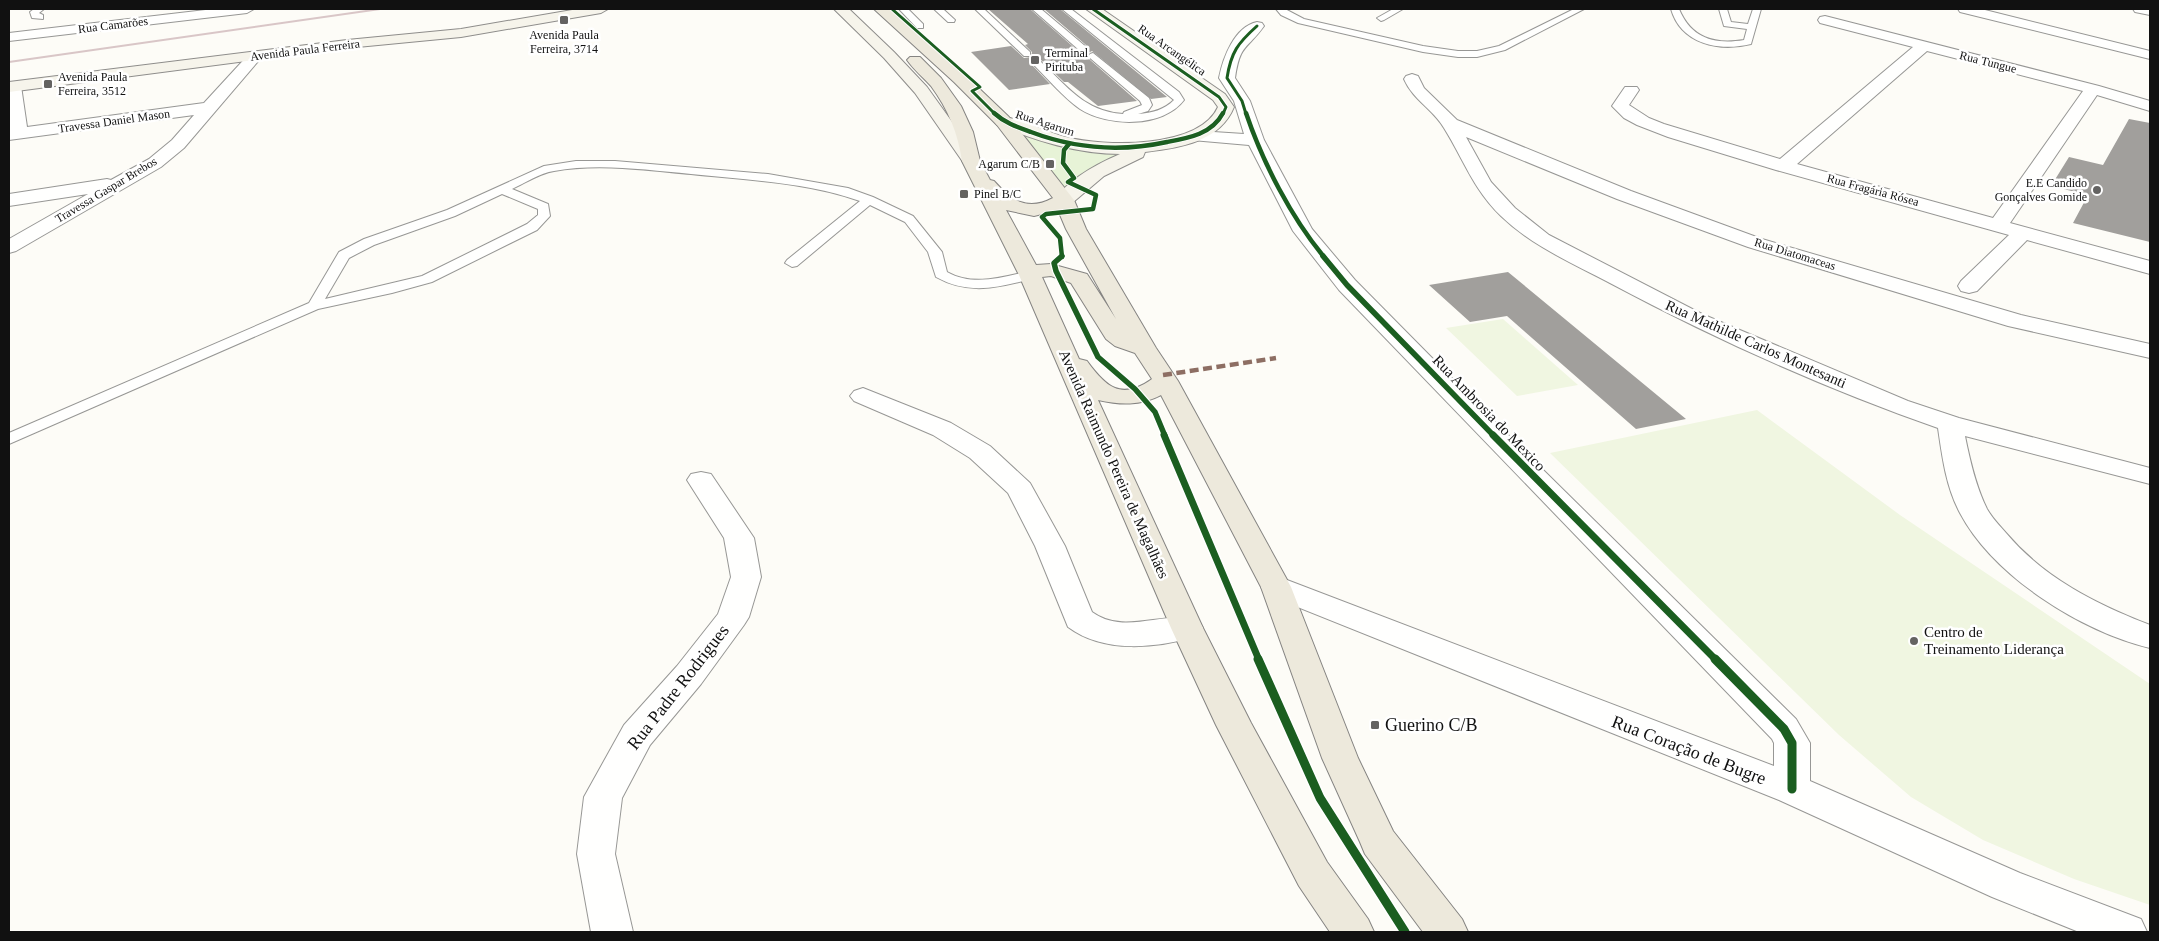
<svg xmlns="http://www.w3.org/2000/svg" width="2159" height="941" font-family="Georgia,serif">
<rect width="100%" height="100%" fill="#fdfcf7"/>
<path fill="#e7f3d7" d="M 1017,131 C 1052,147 1086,150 1124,152 L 1065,191 Z"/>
<g fill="#f0f6e1">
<path d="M 1503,319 L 1578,385 L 1517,396 L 1446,328 Z"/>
<path d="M 1757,410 L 1900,515 L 2150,684 L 2150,905 L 2074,879 L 1983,840 L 1911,797 L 1839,735 L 1550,453 Z"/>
</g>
<g fill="#a19f9c">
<path d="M 988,9 L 1030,9 L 1078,51 L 1086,51 L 1086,45 L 1044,9 L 1060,9 L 1167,97 L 1151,99 L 1092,51 L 1088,53 L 1089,59 L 1137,101 L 1098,106 L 1068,82 L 1064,82 L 1041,60 L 1034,61 L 1033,66 L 1050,84 L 1009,90 L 971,52 L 1011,46 L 1024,58 L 1031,57 L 1032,52 L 1025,45 L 1028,44 Z"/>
<path d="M 2129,119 L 2150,123 L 2150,242 L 2073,223 L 2088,195 L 2051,186 L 2069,157 L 2103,165 Z"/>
<path d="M 1508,272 L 1686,419 L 1636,429 L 1507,316 L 1470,322 L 1429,285 Z"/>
</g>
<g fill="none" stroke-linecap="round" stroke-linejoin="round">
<defs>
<g id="service">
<path d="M 34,9 L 44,9 L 39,13 L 43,15 L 43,19 L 32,18 L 30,12 Z"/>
<path d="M 899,9 L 908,9 L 923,24 L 923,28 L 917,28 Z"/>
<path d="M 934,9 L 943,9 L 955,20 L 954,22 L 948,22 Z"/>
<path d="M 975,9 L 984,9 L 1030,52 L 1030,56 L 1024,56 Z"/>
<path d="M 1032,9 L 1041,9 L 1085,46 L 1085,50 L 1079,50 Z"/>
<path d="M 1062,9 L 1071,9 L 1179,92 L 1184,100 C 1163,128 1108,127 1080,109 C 1063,97 1049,80 1035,66 L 1035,62 L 1041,62 C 1068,87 1084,111 1123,114 L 1124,112 L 1142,105 L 1140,101 L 1090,58 L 1090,54 L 1093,53 L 1149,98 L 1152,105 L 1148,111 L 1138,114 C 1152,113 1164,110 1174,100 Z"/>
<path d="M 1276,9 L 1285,9 L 1304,19 L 1423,46 L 1458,51 L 1477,51 L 1499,46 L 1574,9 L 1584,9 L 1505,50 L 1477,57 L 1458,57 L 1423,52 L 1298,23 L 1281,15 Z"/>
<path d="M 1393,9 L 1403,9 L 1384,20 L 1381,21 L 1377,18 Z"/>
<path d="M 1671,9 L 1679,9 C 1691,38 1714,45 1744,40 L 1747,29 L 1724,26 L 1719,9 L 1727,9 L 1731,22 L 1748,24 L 1753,9 L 1761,9 L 1751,44 C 1719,52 1681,44 1671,9 Z"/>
<path d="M 576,161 L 615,161 L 768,174 L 848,188 L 873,197 L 913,216 L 942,252 L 947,272 C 974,287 1002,277 1030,271 L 1037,275 L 1035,278 C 1000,287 970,296 936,277 L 928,252 L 905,222 L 870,205 L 797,266 L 792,267 L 785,263 L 787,260 L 860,201 C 807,182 747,180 691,174 C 646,170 599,163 554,171 C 540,173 525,183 512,189 L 548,204 L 550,216 L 537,230 L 432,282 L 392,293 L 318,309 L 9,444 L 9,433 L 309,303 L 339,252 L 364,239 L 447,210 L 544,166 ZM 502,194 L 538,209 L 538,215 L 527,224 L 422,276 L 325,299 L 349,258 L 374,245 L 455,216 Z"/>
</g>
<g id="minor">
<path d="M 214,9 L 254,9 L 247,13 L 9,41 L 9,33 Z"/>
<path d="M 1958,9 L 1981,9 L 2150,51 L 2150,59 L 1960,12 Z"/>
<path d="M 2133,9 L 2150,9 L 2150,15 L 2135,12 Z"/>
<path d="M 1825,16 L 2099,86 L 2150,101 L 2150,111 L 2097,95 L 2010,223 L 2150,261 L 2150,274 L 2027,240 L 1977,291 L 1969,293 L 1961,291 L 1958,286 L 1961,281 L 2009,235 L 1776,170 L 1668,137 L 1637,125 L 1624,118 L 1612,106 L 1625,87 L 1637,87 L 1639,90 L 1629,105 L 1649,118 L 1664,124 L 1780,159 L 1913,47 L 1820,23 L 1818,20 L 1820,17 ZM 1927,51 L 2083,91 L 1993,218 L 1797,164 Z"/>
<path d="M 1257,22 L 1262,23 L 1264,26 C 1247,50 1240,43 1235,78 L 1250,101 L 1264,140 L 1312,229 L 1355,280 L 1528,455 L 1796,719 L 1810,743 L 1810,781 L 2020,873 L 2141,919 L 2147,932 L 2079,932 L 1992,897 L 1779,800 L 1265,594 L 1261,587 L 1265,580 L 1276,576 L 1287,580 L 1774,766 L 1774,743 L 1772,739 L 1339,290 L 1293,231 L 1249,145 L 1192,140 L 1189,136 L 1192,132 L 1198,131 L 1244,134 L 1234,101 L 1219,78 C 1223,58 1234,27 1257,22 Z"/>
<path d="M 255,51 L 260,53 L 263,56 L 260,59 L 184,148 L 161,167 L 16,251 L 9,253 L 9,239 L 88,194 L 9,206 L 9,194 L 107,179 L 111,180 L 149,159 L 172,140 L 194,115 L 9,140 L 9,82 L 19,83 L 21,86 L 27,127 L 204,103 L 250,53 Z"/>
<path d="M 1412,74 L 1418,76 L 1424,88 L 1457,120 L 1631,191 L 1762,239 L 2021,315 L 2150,344 L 2150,358 L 2008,326 L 1748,247 L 1617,199 L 1466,137 L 1491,182 L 1515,208 L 1549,235 L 1702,314 L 1908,401 L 1959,418 L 2150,468 L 2150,484 L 1965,436 C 1970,461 1976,487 1987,509 C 1992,518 2000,526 2006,533 C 2044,578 2096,604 2150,625 L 2150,648 C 2081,631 1994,577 1960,513 C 1946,487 1942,456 1938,428 C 1826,389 1715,339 1610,283 C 1572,263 1532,246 1501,216 C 1473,189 1464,160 1444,128 C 1433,109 1413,100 1404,79 L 1406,76 Z"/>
<path d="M 863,388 L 951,423 L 990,446 L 1030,483 L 1065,546 L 1092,612 C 1125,636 1163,610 1198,620 L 1203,628 L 1198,636 C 1157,648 1104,654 1068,627 L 1035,546 L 1008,493 L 970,458 L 933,435 L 854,401 L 850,396 L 854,391 Z"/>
<path d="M 701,472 L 711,474 L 754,538 L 761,577 L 749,617 L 744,625 L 701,684 L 650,745 L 622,798 L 615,854 L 633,932 L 591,932 L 577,854 L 584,797 L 624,725 L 677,666 L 718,614 L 731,577 L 724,538 L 687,480 L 691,474 Z"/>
</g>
<g id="secondary">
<path d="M 578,9 L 608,9 L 601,13 L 461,37 L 347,48 L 9,92 L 9,82 L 347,40 L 461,29 Z"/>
<path d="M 834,9 L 849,9 L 894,52 L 927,87 L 980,161 L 977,165 L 971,166 L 965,165 L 915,93 L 884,58 Z"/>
<path d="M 1086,9 L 1102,9 L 1225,94 L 1234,107 C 1220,142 1179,148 1145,152 L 1143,157 L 1104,176 L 1071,204 L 1064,206 L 1057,204 L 1054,200 C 1070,178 1097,164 1120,154 C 1077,154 1037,141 997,125 L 994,121 L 997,117 C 1010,114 1050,133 1066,137 C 1104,147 1199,149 1218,107 L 1213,100 Z"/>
</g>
<path id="primary" d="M 874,9 L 889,9 L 966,76 L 1009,117 L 1074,200 L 1086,229 L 1156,348 L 1178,381 L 1291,587 L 1358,758 L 1393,831 L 1462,919 L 1468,932 L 1423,932 L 1365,854 L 1360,842 L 1322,758 L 1261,587 L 1161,395 C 1140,406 1120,405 1098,400 L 1203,628 L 1251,723 L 1327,862 L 1368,919 L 1374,932 L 1330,932 L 1299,886 L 1216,725 L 1171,628 L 1019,275 L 962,161 C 958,133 948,109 931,86 C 923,77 914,70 907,60 L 910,57 L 920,57 L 941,78 L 961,106 L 973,132 L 980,161 L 990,180 L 994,181 C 1011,200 1027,212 1053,198 L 997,125 L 954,82 ZM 1006,210 L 1034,216 L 1058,210 L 1066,229 L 1116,319 L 1087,274 L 1051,264 L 1036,265 ZM 1051,276 L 1071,283 L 1106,339 L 1115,346 L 1135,353 L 1152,379 C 1121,401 1106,387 1087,361 L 1079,359 L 1042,277 Z"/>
</defs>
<use href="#service" stroke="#979795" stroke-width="2"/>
<use href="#minor" stroke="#979795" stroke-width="2"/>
<use href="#secondary" stroke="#8e8d8b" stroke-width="2"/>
<use href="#primary" stroke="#858482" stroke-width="2"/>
<use href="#service" fill="#fffffe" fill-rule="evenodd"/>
<use href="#minor" fill="#fffffe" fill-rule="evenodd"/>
<use href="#secondary" fill="#f6f4eb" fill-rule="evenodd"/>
<use href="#primary" fill="#ede9dc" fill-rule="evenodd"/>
<path stroke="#d9c6c7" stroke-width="2" d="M 9,62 L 380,9"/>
<path stroke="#8d6e63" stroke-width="4.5" stroke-dasharray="9 4.5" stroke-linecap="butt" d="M 1163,375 L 1276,358"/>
<defs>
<g id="cycleway-far4">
<path d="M 892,9 L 980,87 L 972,91 L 995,114"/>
<path d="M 1093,9 L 1219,97 L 1226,107 L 1223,114"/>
<path d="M 1246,114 L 1242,101 L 1227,78 C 1231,52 1238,43 1257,26"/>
</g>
<g id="cycleway-far3">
<path d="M 994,113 C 1005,123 1017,127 1031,132 C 1076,149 1121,152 1167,142 C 1189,138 1212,134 1223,113"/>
<path d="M 1246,113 C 1263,163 1291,217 1324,257"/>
<path d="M 1062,257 L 1060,238 L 1042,217 L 1046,214 L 1093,209 L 1096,195 L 1068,182 L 1074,178 L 1063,163 L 1064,150 L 1069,144"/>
</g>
<g id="cycleway-far2">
<path d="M 1062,256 L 1054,263 L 1056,271 L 1098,357 L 1135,389 L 1155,412 L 1165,436"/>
<path d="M 1323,256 L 1347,285 L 1494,436"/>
</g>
<g id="cycleway-far1">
<path d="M 1164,435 L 1259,660"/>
<path d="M 1493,435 L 1716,660"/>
</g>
<g id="cycleway">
<path d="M 1258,659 L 1320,798 L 1405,932"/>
<path d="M 1715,659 L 1784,729 L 1792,743 L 1792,789"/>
</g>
</defs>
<use href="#cycleway-far4" stroke="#fff" stroke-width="5"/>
<use href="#cycleway-far3" stroke="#fff" stroke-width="6"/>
<use href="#cycleway-far2" stroke="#fff" stroke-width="8"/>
<use href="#cycleway-far1" stroke="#fff" stroke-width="10"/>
<use href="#cycleway" stroke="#fff" stroke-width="12"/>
<use href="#cycleway-far4" stroke="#1b5e20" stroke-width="3"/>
<use href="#cycleway-far3" stroke="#1b5e20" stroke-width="4.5"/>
<use href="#cycleway-far2" stroke="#1b5e20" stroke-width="5.5"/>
<use href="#cycleway-far1" stroke="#1b5e20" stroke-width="7"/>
<use href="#cycleway" stroke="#1b5e20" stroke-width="9"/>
</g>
<g fill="#646362" stroke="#fff" stroke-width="2">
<rect x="559" y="15" width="10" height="10" rx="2.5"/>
<rect x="1030" y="55" width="10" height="10" rx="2.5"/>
<rect x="43" y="79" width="10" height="10" rx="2.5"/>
<rect x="1045" y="159" width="10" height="10" rx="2.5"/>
<circle cx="2097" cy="190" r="5"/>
<rect x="959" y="189" width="10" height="10" rx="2.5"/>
<circle cx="1914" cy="641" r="5"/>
<rect x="1370" y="720" width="10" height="10" rx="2.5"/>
</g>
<g text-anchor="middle" stroke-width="5" stroke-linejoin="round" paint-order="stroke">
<g font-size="12" fill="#111" stroke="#fff">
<text transform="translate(113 25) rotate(-7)" y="4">Rua Camarões</text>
<text transform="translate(305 50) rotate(-7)" y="4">Avenida Paula Ferreira</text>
<text transform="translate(1172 50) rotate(35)" y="4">Rua Arcangélica</text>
<text transform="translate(1988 62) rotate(14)" y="4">Rua Tungue</text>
<text transform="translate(114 121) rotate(-8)" y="4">Travessa Daniel Mason</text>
<text transform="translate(1045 123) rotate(18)" y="4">Rua Agarum</text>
<text transform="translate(106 190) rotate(-31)" y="4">Travessa Gaspar Brebos</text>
<text transform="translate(1873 190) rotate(15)" y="4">Rua Fragária Rósea</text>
<text transform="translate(1795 254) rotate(17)" y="4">Rua Diatomaceas</text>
</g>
<g font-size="12" fill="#111" stroke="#fff" text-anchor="start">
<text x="564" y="39" text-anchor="middle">Avenida Paula<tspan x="564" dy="14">Ferreira, 3714</tspan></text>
<text x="1045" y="57">Terminal<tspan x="1045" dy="14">Pirituba</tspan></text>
<text x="58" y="81">Avenida Paula<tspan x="58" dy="14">Ferreira, 3512</tspan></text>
<text x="1040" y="168" text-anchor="end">Agarum C/B</text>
<text x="2087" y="187" text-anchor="end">E.E Candido<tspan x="2087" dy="14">Gonçalves Gomide</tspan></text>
<text x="974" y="198">Pinel B/C</text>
</g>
<g font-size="15" fill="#111" stroke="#fff">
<text transform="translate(1756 344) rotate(24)" y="5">Rua Mathilde Carlos Montesanti</text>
<text transform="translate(1489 413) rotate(46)" y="5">Rua Ambrosia do Mexico</text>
<text transform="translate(1114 464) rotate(66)" y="5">Avenida Raimundo Pereira de Magalhães</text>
</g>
<g font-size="15" fill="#111" stroke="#fff" text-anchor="start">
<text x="1924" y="637">Centro de<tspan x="1924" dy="17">Treinamento Liderança</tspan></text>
</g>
<g font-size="18" fill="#111" stroke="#fff">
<text transform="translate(678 687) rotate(-52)" y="6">Rua Padre Rodrigues</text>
<text transform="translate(1689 750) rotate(21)" y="6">Rua Coração de Bugre</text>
</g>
<g font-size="18" fill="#111" stroke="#fff" text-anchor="start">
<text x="1385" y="731">Guerino C/B</text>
</g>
</g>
<rect width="2159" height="941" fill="none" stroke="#111111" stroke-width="20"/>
</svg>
